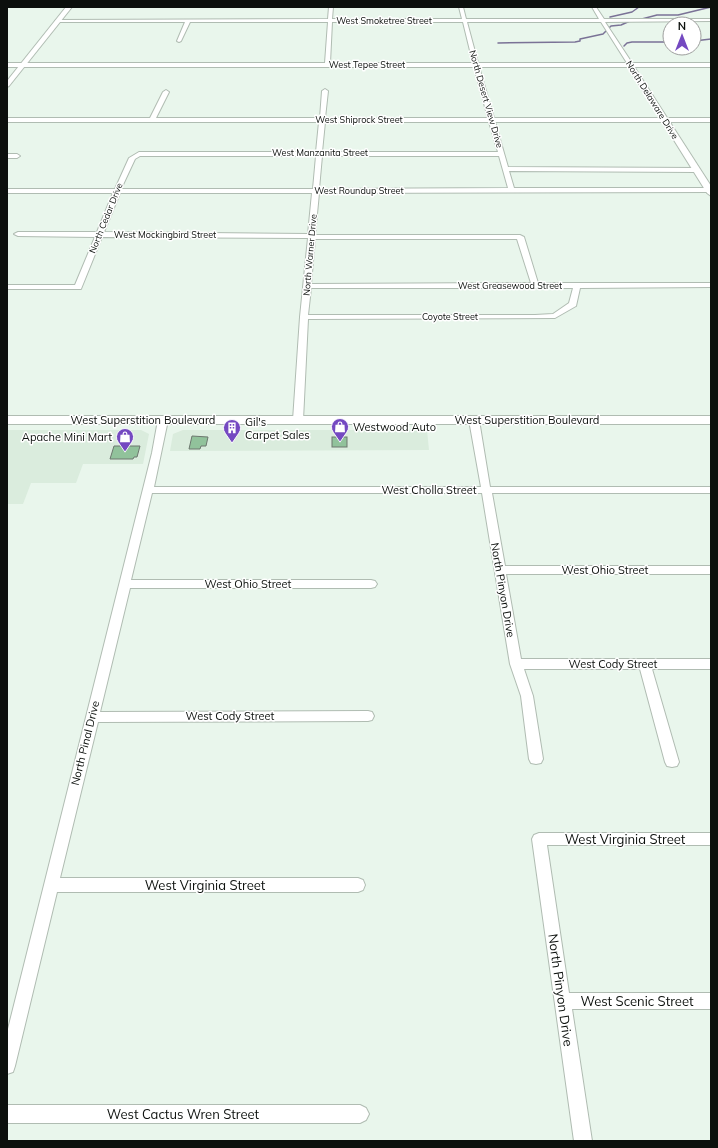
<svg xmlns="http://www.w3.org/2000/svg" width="718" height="1148" font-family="Mulish,sans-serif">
<rect width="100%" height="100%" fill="#e9f6ec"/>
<g fill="#daecdd">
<path d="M 7,430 L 141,430 L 149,434 L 143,464 L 83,464 L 76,483 L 31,483 L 23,504 L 7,504 Z"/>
<path d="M 183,430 L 427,430 L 429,450 L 170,451 L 173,434 Z"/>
</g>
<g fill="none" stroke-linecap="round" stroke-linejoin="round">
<g stroke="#7a7296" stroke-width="1.5">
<path d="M 610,17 L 632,12 L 639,7"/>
<path d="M 638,20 L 657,15 L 678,15 L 711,7"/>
<path d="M 694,41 L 711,39"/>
<path d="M 498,43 L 575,42 L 580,41 L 580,39 L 603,34 L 611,26 L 621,25 L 630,21"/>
<path d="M 624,46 L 627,43 L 632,42 L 670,42"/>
</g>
</g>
<g fill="#91c29b" stroke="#6c776e">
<path d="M 192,436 L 208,437 L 206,446 L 201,446 L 200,449 L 189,449 Z"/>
<rect x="332" y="437" width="15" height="10"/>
<path d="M 114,446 L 140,446 L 137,457 L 134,457 L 133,459 L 110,459 Z"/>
</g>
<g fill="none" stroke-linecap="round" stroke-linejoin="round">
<defs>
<g id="minor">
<path d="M 329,7 L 333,7 L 332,19 L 462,19 L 459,7 L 463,7 L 466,19 L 599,19 L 592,7 L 596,7 L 604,19 L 711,19 L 711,21 L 605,22 L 632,63 L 711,63 L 711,67 L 479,67 L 494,118 L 711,118 L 711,122 L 495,122 L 508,167 L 696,168 L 699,170 L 696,172 L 509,171 L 514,188 L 711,188 L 711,192 L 319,193 L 315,235 L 520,235 L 524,237 L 538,283 L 711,283 L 711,287 L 580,288 L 576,306 L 555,318 L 308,319 L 303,420 L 298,423 L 293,420 L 300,317 L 308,238 L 102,237 L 81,289 L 7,289 L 7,285 L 75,285 L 95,237 L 18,236 L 14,234 L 18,232 L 97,232 L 113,193 L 7,193 L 7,189 L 115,189 L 129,158 L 139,152 L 316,152 L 319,122 L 7,122 L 7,118 L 150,118 L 163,92 L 166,90 L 169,92 L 156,118 L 320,118 L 322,91 L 325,89 L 328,91 L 325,118 L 488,118 L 474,67 L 7,67 L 7,63 L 325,63 L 328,22 L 190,22 L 181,41 L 179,42 L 177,41 L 185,22 L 57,22 L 55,21 L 57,20 L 328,19 ZM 332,22 L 463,22 L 473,63 L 330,63 ZM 467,22 L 601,22 L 627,63 L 478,63 ZM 325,122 L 489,122 L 498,152 L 322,152 ZM 140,156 L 316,156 L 313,189 L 121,189 L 135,159 ZM 322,156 L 499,156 L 508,188 L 319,189 ZM 120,193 L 312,193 L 308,234 L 104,232 ZM 315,239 L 517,239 L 531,283 L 311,284 ZM 311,288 L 573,288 L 569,303 L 553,314 L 535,315 L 308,315 Z"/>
<path d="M 7,154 L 17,154 L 20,156 L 17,158 L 7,158 Z"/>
<path d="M 163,417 L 168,420 L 154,487 L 481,487 L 469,420 L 474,417 L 479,420 L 490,487 L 711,487 L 711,493 L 492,493 L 505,566 L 711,566 L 711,574 L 506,574 L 521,659 L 711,659 L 711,669 L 652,669 L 679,762 L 677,766 L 672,767 L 667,766 L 665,762 L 640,669 L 524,669 L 533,696 L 543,759 L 541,763 L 536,764 L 531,763 L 529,759 L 521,696 L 510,664 L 482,493 L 152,493 L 131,580 L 371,580 L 375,581 L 377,584 L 375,587 L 371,588 L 130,588 L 100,712 L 368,711 L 372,712 L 374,716 L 372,720 L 368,721 L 98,722 L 60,878 L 358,878 L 363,880 L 365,885 L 363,890 L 358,892 L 57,892 L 15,1066 L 13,1072 L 7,1074 L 7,1033 L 152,453 L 158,420 Z"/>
<path d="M 539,833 L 711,833 L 711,845 L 547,845 L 569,993 L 711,993 L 711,1009 L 572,1009 L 592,1141 L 574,1141 L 532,839 L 534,835 Z"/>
<path d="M 7,1105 L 360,1105 L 366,1108 L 369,1114 L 366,1120 L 360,1123 L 7,1123 Z"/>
</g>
<g id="tertiary">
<path d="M 66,7 L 72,7 L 9,86 L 7,87 L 7,81 Z"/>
<path d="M 630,63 L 633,65 L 711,186 L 711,196 L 707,193 L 627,65 Z"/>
</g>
<rect id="secondary" x="7" y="416" width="704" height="8"/>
</defs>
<use href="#minor" stroke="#b0bcb2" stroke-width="2"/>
<use href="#tertiary" stroke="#b0bcb2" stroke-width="2"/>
<use href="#secondary" stroke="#b0bcb2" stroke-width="2"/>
<use href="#minor" fill="#fff" fill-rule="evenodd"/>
<use href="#tertiary" fill="#fff" fill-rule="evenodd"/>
<use href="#secondary" fill="#fff" fill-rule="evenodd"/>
</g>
<defs>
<symbol id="shop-pin" viewBox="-11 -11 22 30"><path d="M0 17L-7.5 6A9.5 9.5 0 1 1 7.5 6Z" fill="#7449c1" stroke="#fff"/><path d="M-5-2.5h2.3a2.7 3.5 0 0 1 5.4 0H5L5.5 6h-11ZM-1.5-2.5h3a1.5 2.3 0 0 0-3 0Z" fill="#fff"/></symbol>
<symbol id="building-pin" viewBox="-11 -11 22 30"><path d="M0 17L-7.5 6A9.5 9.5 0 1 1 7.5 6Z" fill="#7449c1" stroke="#fff"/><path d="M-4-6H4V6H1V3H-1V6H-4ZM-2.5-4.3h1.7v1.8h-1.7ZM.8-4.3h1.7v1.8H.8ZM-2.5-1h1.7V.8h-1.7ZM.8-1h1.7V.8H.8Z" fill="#fff"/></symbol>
</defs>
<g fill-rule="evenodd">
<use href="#shop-pin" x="330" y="417" width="20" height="27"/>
<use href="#building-pin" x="222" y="418" width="20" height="27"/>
<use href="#shop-pin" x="115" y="427" width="20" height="27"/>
</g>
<g text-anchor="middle" stroke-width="3" stroke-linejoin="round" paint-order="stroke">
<g font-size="9" fill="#0c100d" stroke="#fff">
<text x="384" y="24">West Smoketree Street</text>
<text x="367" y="68">West Tepee Street</text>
<text transform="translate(486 99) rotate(74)" y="3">North Desert View Drive</text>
<text transform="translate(652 100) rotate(58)" y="3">North Delaware Drive</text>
<text x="359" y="123">West Shiprock Street</text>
<text x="320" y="156">West Manzanita Street</text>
<text x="359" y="194">West Roundup Street</text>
<text transform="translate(106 218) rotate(-68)" y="3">North Cedar Drive</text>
<text x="165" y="238">West Mockingbird Street</text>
<text transform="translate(310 255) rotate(-85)" y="3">North Warner Drive</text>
<text x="510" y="289">West Greasewood Street</text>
<text x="450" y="320">Coyote Street</text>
</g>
<g font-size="11" fill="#0c100d" stroke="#fff">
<text x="143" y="424">West Superstition Boulevard</text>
<text x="527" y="424">West Superstition Boulevard</text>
<text x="429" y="494">West Cholla Street</text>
<text x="605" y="574">West Ohio Street</text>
<text x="248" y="588">West Ohio Street</text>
<text transform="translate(503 590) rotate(80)" y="4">North Pinyon Drive</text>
<text x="613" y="668">West Cody Street</text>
<text x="230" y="720">West Cody Street</text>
<text transform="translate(85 743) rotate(-76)" y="4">North Pinal Drive</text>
</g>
<g font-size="11" fill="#0c100d" stroke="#fff" text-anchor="start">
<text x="245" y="426">Gil's<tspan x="245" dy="13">Carpet Sales</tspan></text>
<text x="353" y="431">Westwood Auto</text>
<text x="112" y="441" text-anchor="end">Apache Mini Mart</text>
</g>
<g font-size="13" fill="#0c100d" stroke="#fff">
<text x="625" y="844">West Virginia Street</text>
<text x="205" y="890">West Virginia Street</text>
<text transform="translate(561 990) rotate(82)" y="5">North Pinyon Drive</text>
<text x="637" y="1006">West Scenic Street</text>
<text x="183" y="1119">West Cactus Wren Street</text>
</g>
</g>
<rect width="718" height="1148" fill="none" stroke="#0c100d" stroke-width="16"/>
<g transform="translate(682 36)"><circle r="19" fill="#ffffff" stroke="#9e9f9e"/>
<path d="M0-3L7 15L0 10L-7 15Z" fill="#7449c1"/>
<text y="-6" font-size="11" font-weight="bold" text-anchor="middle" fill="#0c100d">N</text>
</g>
</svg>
